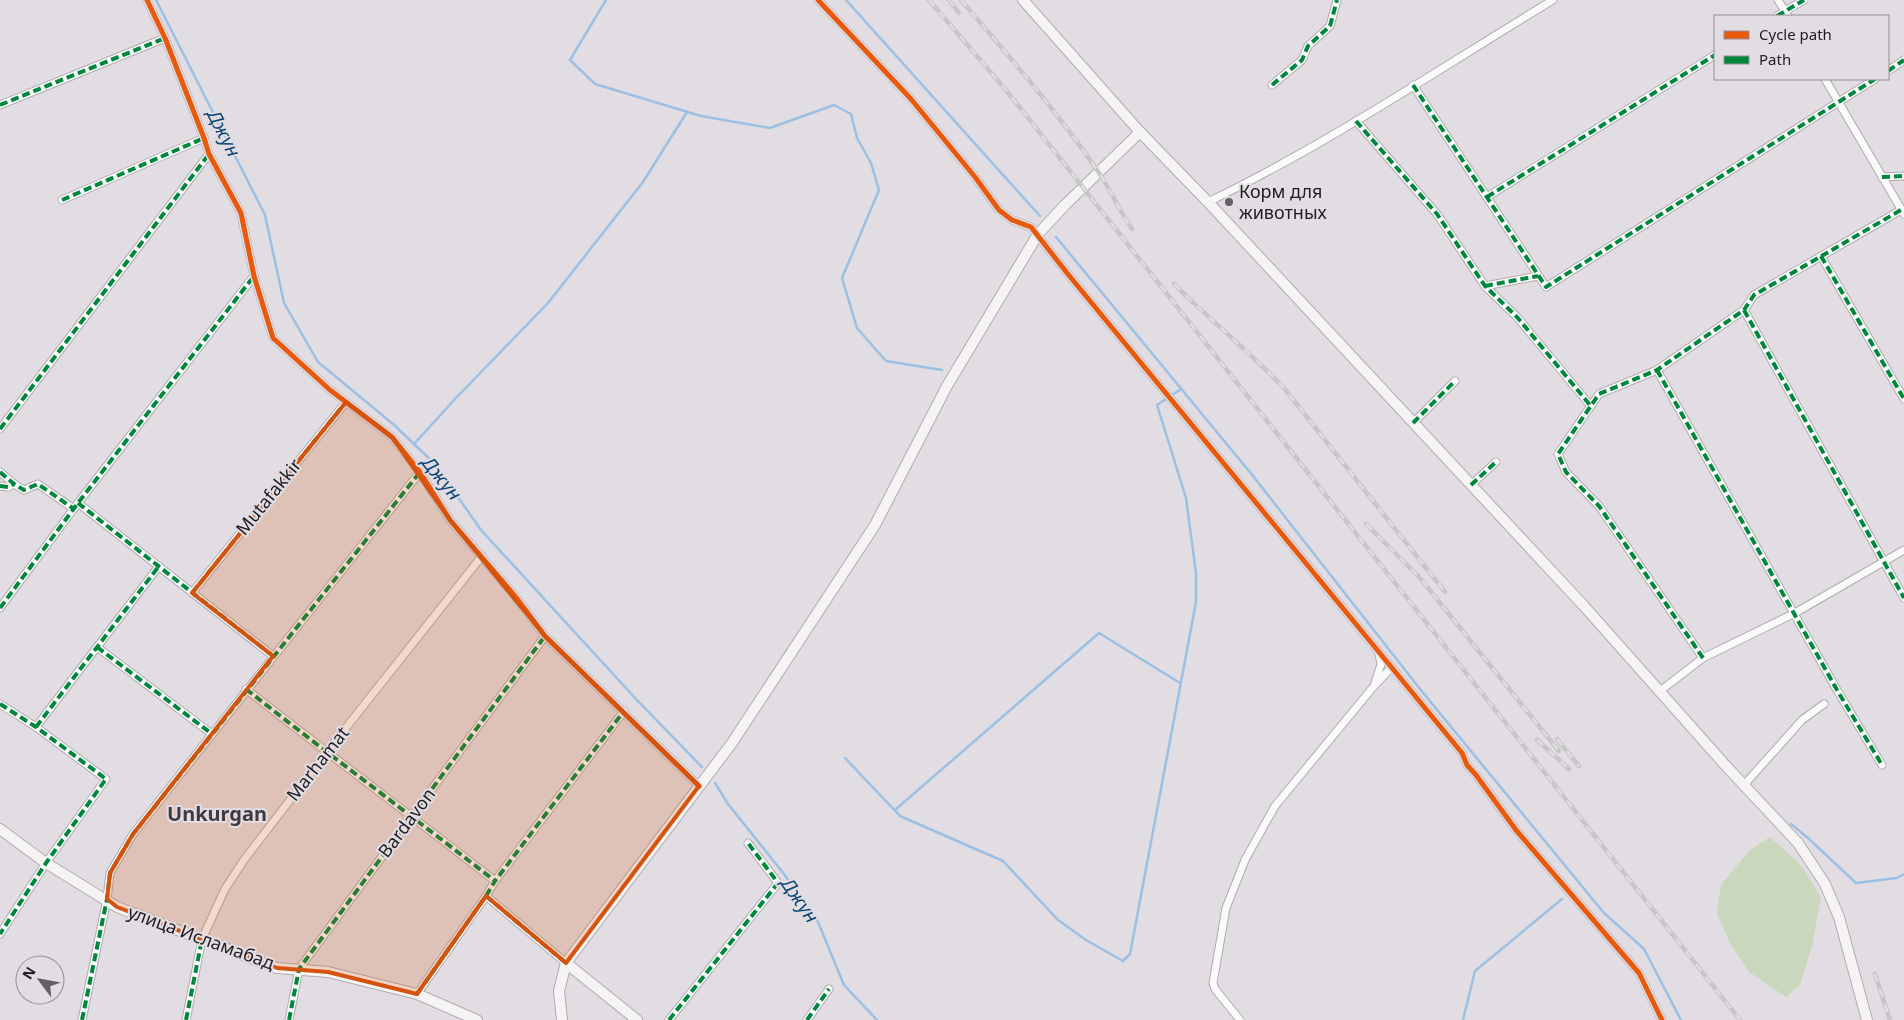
<svg xmlns="http://www.w3.org/2000/svg" width="1904" height="1020" font-family="'Noto Sans',sans-serif">
<rect width="100%" height="100%" fill="#e1dde2"/>
<path fill="#c9d8bc" d="M 1770,837 L 1802,866 L 1821,898 L 1812,946 L 1800,985 L 1786,997 L 1749,972 L 1731,945 L 1717,914 L 1721,885 L 1749,851 Z"/>
<g fill="none" stroke-linecap="round" stroke-linejoin="round">
<g stroke="#9cc0e3" stroke-width="2.5">
<path d="M 156,0 L 265,215 L 284,303 L 318,362 L 393,424 L 434,463 L 481,530 L 636,699 L 702,767"/>
<path d="M 606,0 L 570,60 L 595,84 L 701,116 L 770,128 L 834,105 L 851,114 L 857,138 L 871,163 L 879,190 L 842,278 L 857,328 L 886,361 L 942,370"/>
<path d="M 846,0 L 1040,216"/>
<path d="M 1056,237 L 1249,471 L 1420,689 L 1604,913 L 1644,949 L 1681,1020"/>
<path d="M 414,444 L 455,399 L 548,303 L 643,182 L 687,112"/>
<path d="M 845,758 L 900,816 L 1003,861 L 1058,920 L 1086,940 L 1123,961 L 1130,954 L 1196,602 L 1196,573 L 1186,498 L 1157,405 L 1181,389"/>
<path d="M 715,783 L 728,804 L 784,874 L 818,922 L 844,985 L 877,1020"/>
<path d="M 895,810 L 1099,633 L 1180,683"/>
<path d="M 1791,824 L 1808,838 L 1856,883 L 1897,878 L 1904,874"/>
<path d="M 1463,1020 L 1475,971 L 1562,899"/>
</g>
<defs>
<g id="street">
<path d="M 147,0 L 165,38 L 204,138 L 209,154 L 241,213 L 254,276 L 273,338 L 330,390 L 392,437 L 420,472 L 450,520 L 515,596 L 545,636 L 699,786"/>
<path d="M 818,0 L 911,99 L 975,177 L 999,210 L 1012,220 L 1031,227 L 1067,273 L 1462,753 L 1467,765 L 1476,775 L 1516,830 L 1639,973 L 1662,1020"/>
<path d="M 1778,0 L 1788,16"/>
<path d="M 1777,16 L 1804,0"/>
<path d="M 1888,71 L 1904,60"/>
<path d="M 1825,79 L 1904,214"/>
<path d="M 1272,85 L 1302,60 L 1308,46 L 1330,26 L 1337,0"/>
<path d="M 1413,85 L 1546,287 L 1875,79"/>
<path d="M 0,105 L 165,38"/>
<path d="M 1356,121 L 1437,214 L 1485,286 L 1517,317 L 1590,405"/>
<path d="M 1882,177 L 1904,176"/>
<path d="M 1487,197 L 1715,55"/>
<path d="M 62,200 L 204,138"/>
<path d="M 1208,202 C 1328,144 1439,69 1553,0"/>
<path d="M 1821,256 L 1904,399"/>
<path d="M 1485,286 L 1538,276"/>
<path d="M 1744,310 L 1904,598"/>
<path d="M 1657,370 L 1837,690 L 1882,765"/>
<path d="M 1413,423 L 1455,381"/>
<path d="M 0,429 L 209,154"/>
<path d="M 0,472 L 14,484 L 24,490 L 38,484 L 74,509"/>
<path d="M 1471,485 L 1496,462"/>
<path d="M 0,486 L 8,487 L 14,484"/>
<path d="M 78,503 L 273,656"/>
<path d="M 192,593 L 346,402"/>
<path d="M 0,608 L 78,503 L 254,276"/>
<path d="M 97,647 L 212,734"/>
<path d="M 1703,658 L 1599,506 L 1566,472 L 1558,454 L 1599,394 L 1657,370 L 1744,310 L 1754,295 L 1901,210"/>
<path d="M 1376,684 L 1391,668"/>
<path d="M 246,689 C 328,754 412,816 495,881"/>
<path d="M 1660,691 L 1703,658 L 1795,613 L 1904,550"/>
<path d="M 0,704 L 36,727 L 106,779 L 46,863 L 0,934"/>
<path d="M 36,727 L 159,566"/>
<path d="M 1744,785 L 1802,720 L 1824,704"/>
<path d="M 486,896 L 566,963"/>
<path d="M 417,994 L 486,896 L 495,881 L 624,711"/>
<path d="M 82,1020 L 107,899 L 110,873 L 133,834 L 420,472"/>
<path d="M 186,1020 L 202,939 L 225,889 L 244,860 L 326,753 L 482,556"/>
<path d="M 289,1020 L 299,969 L 545,636"/>
<path d="M 669,1020 L 778,883 L 748,843"/>
<path d="M 807,1020 L 829,989"/>
<path d="M 1240,1020 L 1215,989 L 1213,983 L 1226,908 L 1245,860 L 1275,806 L 1374,686 L 1381,664 L 1379,654"/>
</g>
<g id="secondary">
<path d="M 1023,0 L 1140,132 L 1208,202 L 1583,605 L 1726,766 L 1798,843 L 1825,884 L 1839,917 L 1867,1020"/>
<path d="M 0,829 L 46,863 L 117,907 L 277,968 L 328,972 L 417,994 L 477,1020"/>
<path d="M 566,963 L 637,1020"/>
<path d="M 562,1020 L 559,991 L 566,963 L 732,743 L 875,525 L 947,386 L 1038,234 L 1065,205 L 1140,132"/>
</g>
</defs>
<use href="#street" stroke="#afacaf" stroke-width="9"/>
<use href="#secondary" stroke="#afacaf" stroke-width="12"/>
<use href="#street" stroke="#fafafb" stroke-width="7"/>
<use href="#secondary" stroke="#f6f3f4" stroke-width="10"/>
<defs>
<g id="rail">
<path d="M 929,0 L 1006,90 L 1740,1020"/>
<path d="M 949,0 L 959,13"/>
<path d="M 961,0 C 1008,55 1056,110 1097,170 C 1110,188 1119,210 1132,229"/>
<path d="M 1174,284 C 1210,320 1249,351 1284,388 L 1445,592"/>
<path d="M 1366,524 L 1420,578 L 1559,751"/>
<path d="M 1557,739 L 1579,766"/>
<path d="M 1537,740 L 1569,769"/>
<path d="M 1875,974 L 1890,1020"/>
</g>
</defs>
<use href="#rail" stroke="#c7c6c7" stroke-width="4.5"/>
<use href="#rail" stroke="#e2dce3" stroke-width="2.5" stroke-dasharray="8" stroke-linecap="butt"/>
<g stroke="#00873e" stroke-width="4" stroke-dasharray="8 4" stroke-linecap="butt">
<path d="M 1777,16 L 1804,0"/>
<path d="M 1888,71 L 1904,60"/>
<path d="M 1272,85 L 1302,60 L 1308,46 L 1330,26 L 1337,0"/>
<path d="M 1413,85 L 1546,287 L 1875,79"/>
<path d="M 0,105 L 165,38"/>
<path d="M 1356,121 L 1437,214 L 1485,286 L 1517,317 L 1590,405"/>
<path d="M 1882,177 L 1904,176"/>
<path d="M 1487,197 L 1715,55"/>
<path d="M 62,200 L 204,138"/>
<path d="M 1821,256 L 1904,399"/>
<path d="M 1485,286 L 1538,276"/>
<path d="M 1744,310 L 1904,598"/>
<path d="M 1657,370 L 1837,690 L 1882,765"/>
<path d="M 1413,423 L 1455,381"/>
<path d="M 0,429 L 209,154"/>
<path d="M 0,472 L 14,484 L 24,490 L 38,484 L 74,509"/>
<path d="M 1471,485 L 1496,462"/>
<path d="M 0,486 L 8,487 L 14,484"/>
<path d="M 78,503 L 273,656"/>
<path d="M 192,593 L 346,402"/>
<path d="M 0,608 L 78,503 L 254,276"/>
<path d="M 97,647 L 212,734"/>
<path d="M 1703,658 L 1599,506 L 1566,472 L 1558,454 L 1599,394 L 1657,370 L 1744,310 L 1754,295 L 1901,210"/>
<path d="M 246,689 C 328,754 412,816 495,881"/>
<path d="M 0,704 L 36,727 L 106,779 L 46,863 L 0,934"/>
<path d="M 36,727 L 159,566"/>
<path d="M 486,896 L 566,963"/>
<path d="M 417,994 L 486,896 L 495,881 L 624,711"/>
<path d="M 82,1020 L 107,899 L 110,873 L 133,834 L 420,472"/>
<path d="M 186,1020 L 202,939"/>
<path d="M 289,1020 L 299,969 L 545,636"/>
<path d="M 669,1020 L 778,883 L 748,843"/>
<path d="M 807,1020 L 829,989"/>
</g>
<defs>
<g id="cycleway">
<path d="M 147,0 L 165,38 L 204,138 L 209,154 L 241,213 L 254,276 L 273,338 L 330,390 L 392,437 L 420,472 L 450,520 L 515,596 L 545,636 L 699,786"/>
<path d="M 818,0 L 911,99 L 975,177 L 999,210 L 1012,220 L 1031,227 L 1067,273 L 1462,753 L 1467,765 L 1476,775 L 1516,830 L 1639,973 L 1662,1020"/>
</g>
</defs>
<use href="#cycleway" stroke="#e2dce3" stroke-width="8"/>
<use href="#cycleway" stroke="#e8590c" stroke-width="5"/>
</g>
<path fill="#d4530e" fill-opacity="0.2" stroke="#d4530e" stroke-width="4" stroke-linejoin="round" d="M 346,402 L 392,437 L 450,520 L 545,636 L 699,786 L 566,963 L 486,896 L 417,994 L 328,972 L 277,968 L 117,907 L 107,899 L 110,873 L 133,834 L 273,656 L 192,593 Z"/>
<circle fill="#626063" stroke="#e2dce3" stroke-width="2" cx="1229" cy="202" r="5"/>
<g text-anchor="middle" stroke-width="4" stroke-linejoin="round" paint-order="stroke">
<g font-size="18" fill="#1e1c1e" stroke="#e2dce3" text-anchor="start">
<text x="1239" y="198">Корм для<tspan x="1239" dy="21">животных</tspan></text>
</g>
<g font-size="18" fill="#1e1c1e" stroke="#e2dce3">
<text transform="translate(269 497) rotate(-51)" y="6">Mutafakkir</text>
<text transform="translate(318 764) rotate(-52)" y="6">Marhamat</text>
<text transform="translate(407 823) rotate(-53)" y="6">Bardavon</text>
<text transform="translate(201 938) rotate(20)" y="6">улица Исламабад</text>
</g>
<g font-size="19" font-style="italic" fill="#094773" stroke="#e2dce3">
<text transform="translate(224 133) rotate(63)" y="7">Джун</text>
<text transform="translate(442 478) rotate(51)" y="7">Джун</text>
<text transform="translate(800 900) rotate(55)" y="7">Джун</text>
</g>
<g font-size="20" font-weight="bold" fill="#403b40" stroke="#e2dce3">
<text x="217" y="821">Unkurgan</text>
</g>
</g>
<rect x="1714" y="15" width="175" height="65" fill="#e2dce3" stroke="#948f94"/>
<rect x="1724" y="31" width="25" height="8" fill="#e8590c" stroke="#948f94"/>
<text x="1759" y="40" font-size="15" fill="#1e1c1e">Cycle path</text>
<rect x="1724" y="56" width="25" height="8" fill="#00873e" stroke="#948f94"/>
<text x="1759" y="65" font-size="15" fill="#1e1c1e">Path</text>
<g transform="translate(40 980) rotate(302)"><circle r="24" fill="#e2dce3" stroke="#948f94"/>
<path d="M0-4L9 19L0 12L-9 19Z" fill="#626063"/>
<text y="-8" font-size="14" font-weight="bold" text-anchor="middle" fill="#1e1c1e">N</text>
</g>
</svg>
